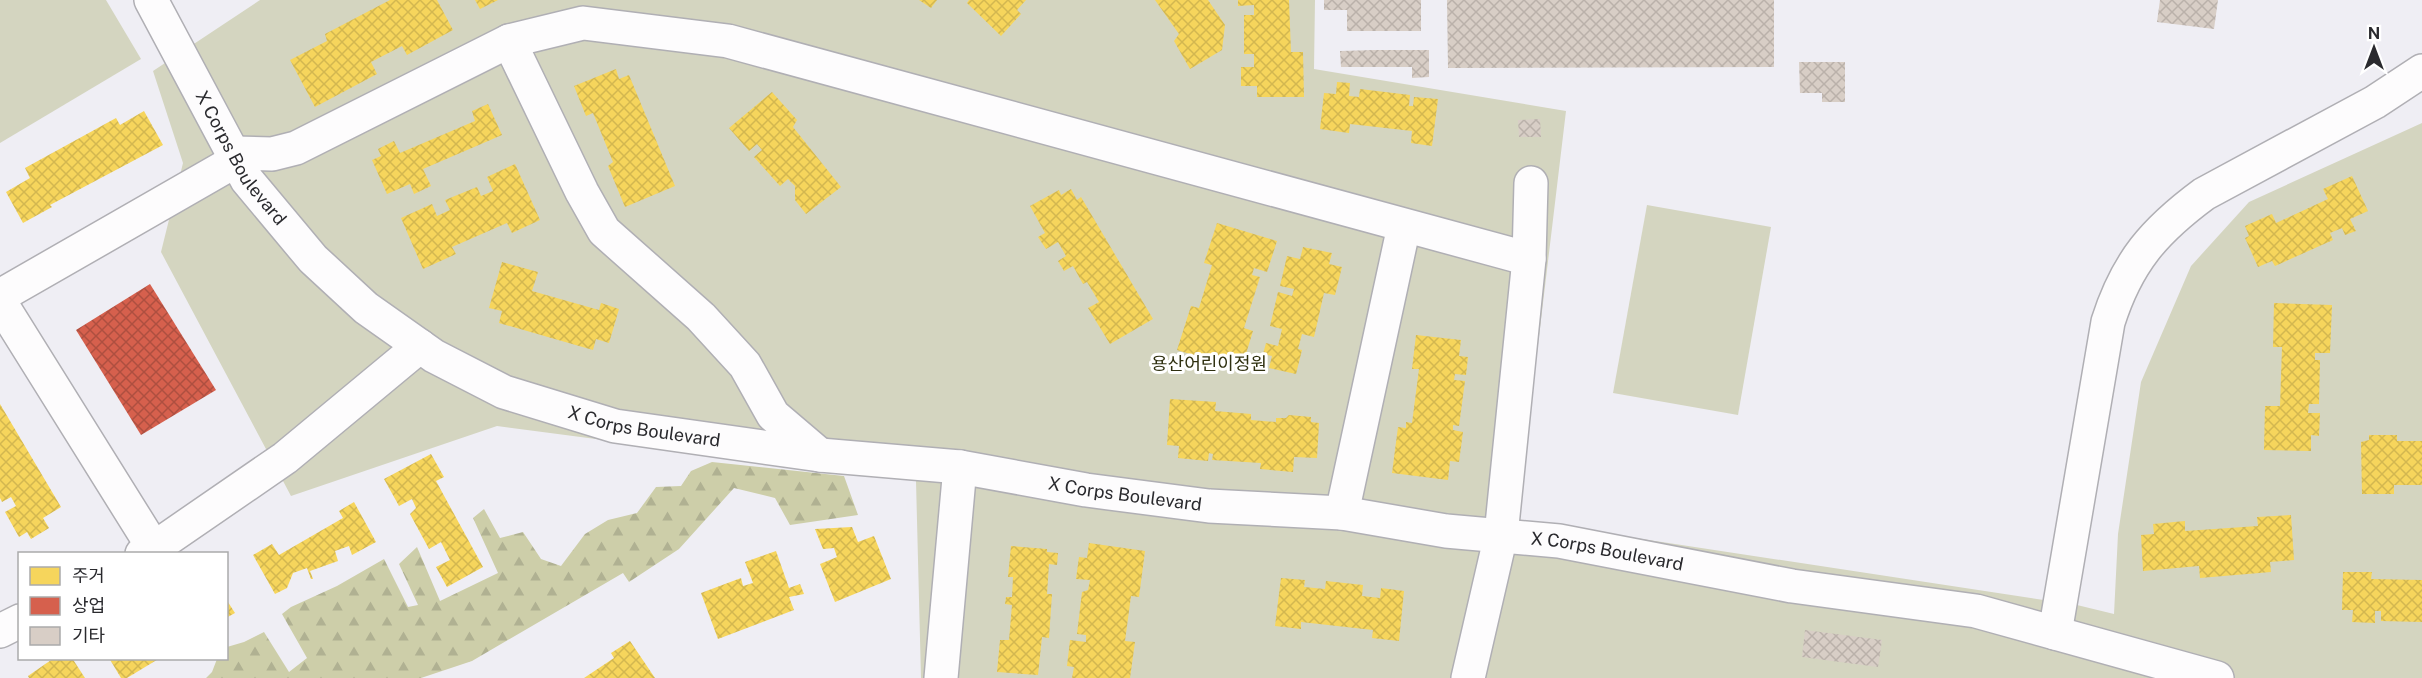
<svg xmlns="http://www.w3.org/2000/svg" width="2422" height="678" font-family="'Public Sans','Noto Sans KR',sans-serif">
<defs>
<pattern id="forest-firs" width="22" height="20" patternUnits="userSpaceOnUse" patternTransform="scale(1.5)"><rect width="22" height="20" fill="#cdcea9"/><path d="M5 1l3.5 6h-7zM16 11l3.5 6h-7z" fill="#b0b192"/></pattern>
<pattern id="homes-cross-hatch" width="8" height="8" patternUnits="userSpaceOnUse" patternTransform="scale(1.5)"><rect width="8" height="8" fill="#f6d55c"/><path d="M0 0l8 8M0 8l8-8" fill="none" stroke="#d3b750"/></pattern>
<pattern id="shops-cross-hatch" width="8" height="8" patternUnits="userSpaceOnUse" patternTransform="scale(1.5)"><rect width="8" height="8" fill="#d6604d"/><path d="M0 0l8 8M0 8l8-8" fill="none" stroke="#ae4f40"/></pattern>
<pattern id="building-cross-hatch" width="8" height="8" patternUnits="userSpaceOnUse" patternTransform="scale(1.5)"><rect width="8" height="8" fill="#d8cec6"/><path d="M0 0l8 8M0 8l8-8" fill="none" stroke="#bab1aa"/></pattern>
</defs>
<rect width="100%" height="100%" fill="#efeef4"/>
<g fill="#d4d5c0">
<path d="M 0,0 L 106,0 L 141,59 L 0,143 Z"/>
<path d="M 260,0 L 1315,0 L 1314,69 L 1566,111 L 1517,520 L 2077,605 L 2114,614 L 2118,534 L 2141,382 L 2191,266 L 2249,202 L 2422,123 L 2422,678 L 921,678 L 916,481 L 497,426 L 291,496 L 161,252 L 183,163 L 153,71 Z"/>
<path d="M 1647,205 L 1771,227 L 1738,415 L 1613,393 Z"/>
</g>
<path fill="url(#forest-firs)" d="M 712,462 L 844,476 L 858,515 L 790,525 L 775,498 L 734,488 L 679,549 L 629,582 L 623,573 L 472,661 L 421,678 L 206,678 L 212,672 L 217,659 L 226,658 L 227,647 L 244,642 L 264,632 L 289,672 L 307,658 L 282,614 L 291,607 L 337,586 L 384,559 L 408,607 L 418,605 L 399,564 L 417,547 L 440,601 L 498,573 L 473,518 L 484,509 L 500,538 L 523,532 L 541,559 L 561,566 L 585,534 L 608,520 L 637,513 L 656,487 L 681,486 L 691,471 Z"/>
<g fill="url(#homes-cross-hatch)">
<path d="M 390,0 L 437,0 L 453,30 L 407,55 L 402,46 L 371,62 L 377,74 L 315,107 L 290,60 L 327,41 L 325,34 Z"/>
<path d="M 475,0 L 498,0 L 480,9 Z"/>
<path d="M 919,0 L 937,0 L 931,8 Z"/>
<path d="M 969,0 L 1026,0 L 1017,10 L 1021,14 L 1001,36 L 967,3 Z"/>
<path d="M 1155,0 L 1208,0 L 1225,25 L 1222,50 L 1190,69 L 1174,41 L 1179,34 Z"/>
<path d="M 1238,0 L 1289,0 L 1291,52 L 1303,52 L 1304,97 L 1257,97 L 1257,86 L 1241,86 L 1241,67 L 1254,67 L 1254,54 L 1244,54 L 1244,15 L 1254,15 L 1254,5 L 1238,6 Z"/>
<path d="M 616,69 L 619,79 L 629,75 L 675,186 L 625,207 L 608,166 L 613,162 L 593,113 L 586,116 L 574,86 Z"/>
<path d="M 1337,82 L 1350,83 L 1349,96 L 1359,97 L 1360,89 L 1410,95 L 1409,106 L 1413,106 L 1414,97 L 1438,99 L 1432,146 L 1411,143 L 1412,131 L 1350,124 L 1349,133 L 1320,129 L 1324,93 L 1336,94 Z"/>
<path d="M 772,92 L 797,120 L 793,127 L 841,187 L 806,214 L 795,200 L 795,186 L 788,179 L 780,186 L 754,157 L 762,150 L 757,144 L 749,151 L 729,128 Z"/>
<path d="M 488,104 L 502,135 L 423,169 L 431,186 L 414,194 L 410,184 L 387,194 L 372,160 L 381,156 L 378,149 L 394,141 L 400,153 L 475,121 L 472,111 Z"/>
<path d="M 144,111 L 163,145 L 50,205 L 52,207 L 23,223 L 6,192 L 30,178 L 25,168 L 116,118 L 120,125 Z"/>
<path d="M 515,164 L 540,220 L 512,233 L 507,223 L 452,247 L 456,254 L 423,269 L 401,218 L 432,204 L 437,216 L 450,210 L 445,200 L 477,187 L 481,196 L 493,191 L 487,177 Z"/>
<path d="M 2352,176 L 2368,211 L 2350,219 L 2356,231 L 2345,235 L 2342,228 L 2330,233 L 2333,240 L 2275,266 L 2272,261 L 2258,267 L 2245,238 L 2249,236 L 2245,226 L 2272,214 L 2276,223 L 2328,199 L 2323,189 Z"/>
<path d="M 1071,189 L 1077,200 L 1081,197 L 1153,319 L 1110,344 L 1088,308 L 1099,302 L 1087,282 L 1083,284 L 1073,266 L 1064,271 L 1058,261 L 1066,256 L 1058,242 L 1046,249 L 1038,237 L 1045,233 L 1030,206 L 1059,190 L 1061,195 Z"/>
<path d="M 1217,223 L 1277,241 L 1267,272 L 1254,268 L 1252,275 L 1260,277 L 1244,328 L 1253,331 L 1241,370 L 1177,350 L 1191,306 L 1199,308 L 1212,265 L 1204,263 Z"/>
<path d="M 1303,247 L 1332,253 L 1329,264 L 1342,267 L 1335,295 L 1324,293 L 1314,337 L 1302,334 L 1298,349 L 1302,350 L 1296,374 L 1269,368 L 1272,356 L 1263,354 L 1266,343 L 1278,346 L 1282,329 L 1270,326 L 1278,292 L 1292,296 L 1294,289 L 1280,286 L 1287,256 L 1300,259 Z"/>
<path d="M 502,262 L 538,272 L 532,291 L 599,310 L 601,303 L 619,309 L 609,343 L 596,339 L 593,350 L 499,323 L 502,311 L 489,308 Z"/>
<path d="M 2274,303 L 2332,305 L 2330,353 L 2315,353 L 2315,360 L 2320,360 L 2319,404 L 2309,404 L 2308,413 L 2320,413 L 2319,436 L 2311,435 L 2311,451 L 2264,450 L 2265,406 L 2280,406 L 2282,347 L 2273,347 Z"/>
<path d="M 1416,335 L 1461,340 L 1459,356 L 1468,357 L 1466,375 L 1455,374 L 1454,380 L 1465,381 L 1459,426 L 1453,425 L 1453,430 L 1463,432 L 1459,462 L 1450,461 L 1448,480 L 1392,473 L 1398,427 L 1406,428 L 1406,422 L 1412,423 L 1419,369 L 1412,369 Z"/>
<path d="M 1170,399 L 1216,402 L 1215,411 L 1251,414 L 1251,420 L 1276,422 L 1276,418 L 1286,418 L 1289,415 L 1311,417 L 1311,422 L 1319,423 L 1317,458 L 1294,457 L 1293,472 L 1260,469 L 1261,463 L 1212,460 L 1213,454 L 1209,453 L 1208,461 L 1178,458 L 1179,446 L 1167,445 Z"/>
<path d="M 0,404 L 61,507 L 43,518 L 49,528 L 31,539 L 27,532 L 19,537 L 5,512 L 16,506 L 11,497 L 2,502 L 0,498 Z"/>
<path d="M 2369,435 L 2397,435 L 2397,441 L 2422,441 L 2422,485 L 2394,485 L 2394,494 L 2362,494 L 2361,442 L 2369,440 Z"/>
<path d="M 431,454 L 444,477 L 436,481 L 483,567 L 447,587 L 436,567 L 450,560 L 441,542 L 429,549 L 410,514 L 416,508 L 412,499 L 399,506 L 384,479 Z"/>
<path d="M 354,502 L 376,542 L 352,555 L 349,546 L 335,551 L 338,561 L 310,571 L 313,579 L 311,579 L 307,568 L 293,573 L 287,588 L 275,594 L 253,555 L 272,544 L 279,555 L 343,518 L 339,511 Z"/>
<path d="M 2291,515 L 2294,560 L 2270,562 L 2271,572 L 2200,578 L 2199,566 L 2143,571 L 2141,535 L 2154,534 L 2153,524 L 2185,521 L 2185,531 L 2258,526 L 2257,517 Z"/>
<path d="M 852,527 L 858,542 L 874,536 L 891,579 L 835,602 L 820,564 L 837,557 L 834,548 L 823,549 L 815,529 Z"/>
<path d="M 1089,543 L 1145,551 L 1139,597 L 1131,596 L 1125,641 L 1135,642 L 1130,678 L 1072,678 L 1074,667 L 1067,666 L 1070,640 L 1086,642 L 1086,635 L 1077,634 L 1082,592 L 1088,590 L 1090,580 L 1076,579 L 1079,557 L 1087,558 Z"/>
<path d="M 1011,546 L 1047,549 L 1047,552 L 1058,553 L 1057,565 L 1049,564 L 1047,594 L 1052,594 L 1049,638 L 1042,637 L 1038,675 L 997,672 L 1000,640 L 1009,640 L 1012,605 L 1005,604 L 1006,597 L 1012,597 L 1013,577 L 1008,577 Z"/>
<path d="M 776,551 L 789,588 L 800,584 L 804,594 L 789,597 L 794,610 L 718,639 L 701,593 L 741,578 L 743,586 L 753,583 L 745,562 Z"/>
<path d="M 2343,572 L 2372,572 L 2371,579 L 2422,580 L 2422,622 L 2381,621 L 2381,611 L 2375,611 L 2375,623 L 2352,622 L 2353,610 L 2342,610 Z"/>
<path d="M 1281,578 L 1305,580 L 1304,587 L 1325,589 L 1326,581 L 1363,585 L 1362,596 L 1380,598 L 1381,588 L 1404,591 L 1399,641 L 1372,638 L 1373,630 L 1301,622 L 1301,629 L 1275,626 Z"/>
<path d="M 226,599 L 235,613 L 226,618 Z"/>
<path d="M 630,641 L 655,678 L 584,678 L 614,658 L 611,653 Z"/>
<path d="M 54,658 L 72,658 L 85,678 L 29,678 L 28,676 Z"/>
<path d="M 109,658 L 160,658 L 127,678 L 121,678 Z"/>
</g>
<path fill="url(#shops-cross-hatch)" d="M 150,284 L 216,390 L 141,435 L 76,330 Z"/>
<g fill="url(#building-cross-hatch)">
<path d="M 1324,0 L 1421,0 L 1421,31 L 1347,31 L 1347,10 L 1324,10 Z"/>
<path d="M 1447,0 L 1774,0 L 1774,67 L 1448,68 Z"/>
<path d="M 2160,0 L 2218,0 L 2214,29 L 2157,22 Z"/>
<path d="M 1374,50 L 1429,50 L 1429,77 L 1412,78 L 1412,67 L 1341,67 L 1340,51 Z"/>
<path d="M 1799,62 L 1845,62 L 1845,102 L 1822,102 L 1822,93 L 1800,93 Z"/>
<path d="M 1540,119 L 1541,137 L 1519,137 L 1518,120 Z"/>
<path d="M 1805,630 L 1882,640 L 1878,667 L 1802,657 Z"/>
</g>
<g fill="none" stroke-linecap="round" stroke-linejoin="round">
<defs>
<g id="minor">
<path id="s1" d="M 151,0 L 247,180 L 313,259 L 366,308 L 434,356 L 504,392 L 615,426 L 820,455 L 960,467 L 1086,490 L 1209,506 L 1342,513 L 1446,531 L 1559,541 L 1792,586 L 1976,611 L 2217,678"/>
<path d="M 509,41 L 582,192 L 604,231 L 701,317 L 745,365 L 773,415 L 820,455"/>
<path d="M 234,153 L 272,154 L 296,148 L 509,41 L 583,23 L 728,41 L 1529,259"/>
<path d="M 0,296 L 237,160"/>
<path d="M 0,302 L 153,547"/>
<path d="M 1342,513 L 1404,226"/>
<path d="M 142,554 L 163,542 L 285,458 L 420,346"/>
<path d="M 0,631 L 20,621"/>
<path d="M 2055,633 L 2108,322 C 2127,262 2154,231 2204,194 L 2375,102 L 2422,71"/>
<path d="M 941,678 L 960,467"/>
<path d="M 1468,678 L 1501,535 L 1529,259 L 1531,183"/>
</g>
</defs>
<use href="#minor" stroke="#b0afb4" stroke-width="36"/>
<use href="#minor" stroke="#fdfcfd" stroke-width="33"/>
</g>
<g text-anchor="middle" stroke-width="6" stroke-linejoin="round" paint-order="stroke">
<g font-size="18" fill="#2a2a2e" stroke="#fff">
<text dy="6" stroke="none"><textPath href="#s1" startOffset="182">X Corps Boulevard</textPath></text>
<text dy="6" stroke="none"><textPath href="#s1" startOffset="686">X Corps Boulevard</textPath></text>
<text dy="6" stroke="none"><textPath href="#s1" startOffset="1172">X Corps Boulevard</textPath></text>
<text dy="6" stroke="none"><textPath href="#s1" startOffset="1658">X Corps Boulevard</textPath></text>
</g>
<g font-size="18" fill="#2f3010" stroke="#fff">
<text x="1209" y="370">용산어린이정원</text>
</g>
</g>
<rect x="18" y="552" width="210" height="108" fill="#ffffff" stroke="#aaaaab" stroke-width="1.5"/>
<rect x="30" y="567" width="30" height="18" fill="#f6d55c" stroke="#aaaaab" stroke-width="1.5"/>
<text x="72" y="582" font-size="18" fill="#2a2a2e">주거</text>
<rect x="30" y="597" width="30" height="18" fill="#d6604d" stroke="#aaaaab" stroke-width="1.5"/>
<text x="72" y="612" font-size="18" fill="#2a2a2e">상업</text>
<rect x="30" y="627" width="30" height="18" fill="#d8cec6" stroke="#aaaaab" stroke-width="1.5"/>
<text x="72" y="642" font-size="18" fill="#2a2a2e">기타</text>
<g transform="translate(2374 48)" stroke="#ffffff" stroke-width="4.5" paint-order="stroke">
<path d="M0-4.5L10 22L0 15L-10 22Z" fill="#2a2a2e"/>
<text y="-9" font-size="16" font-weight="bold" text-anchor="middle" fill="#2a2a2e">N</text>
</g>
</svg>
